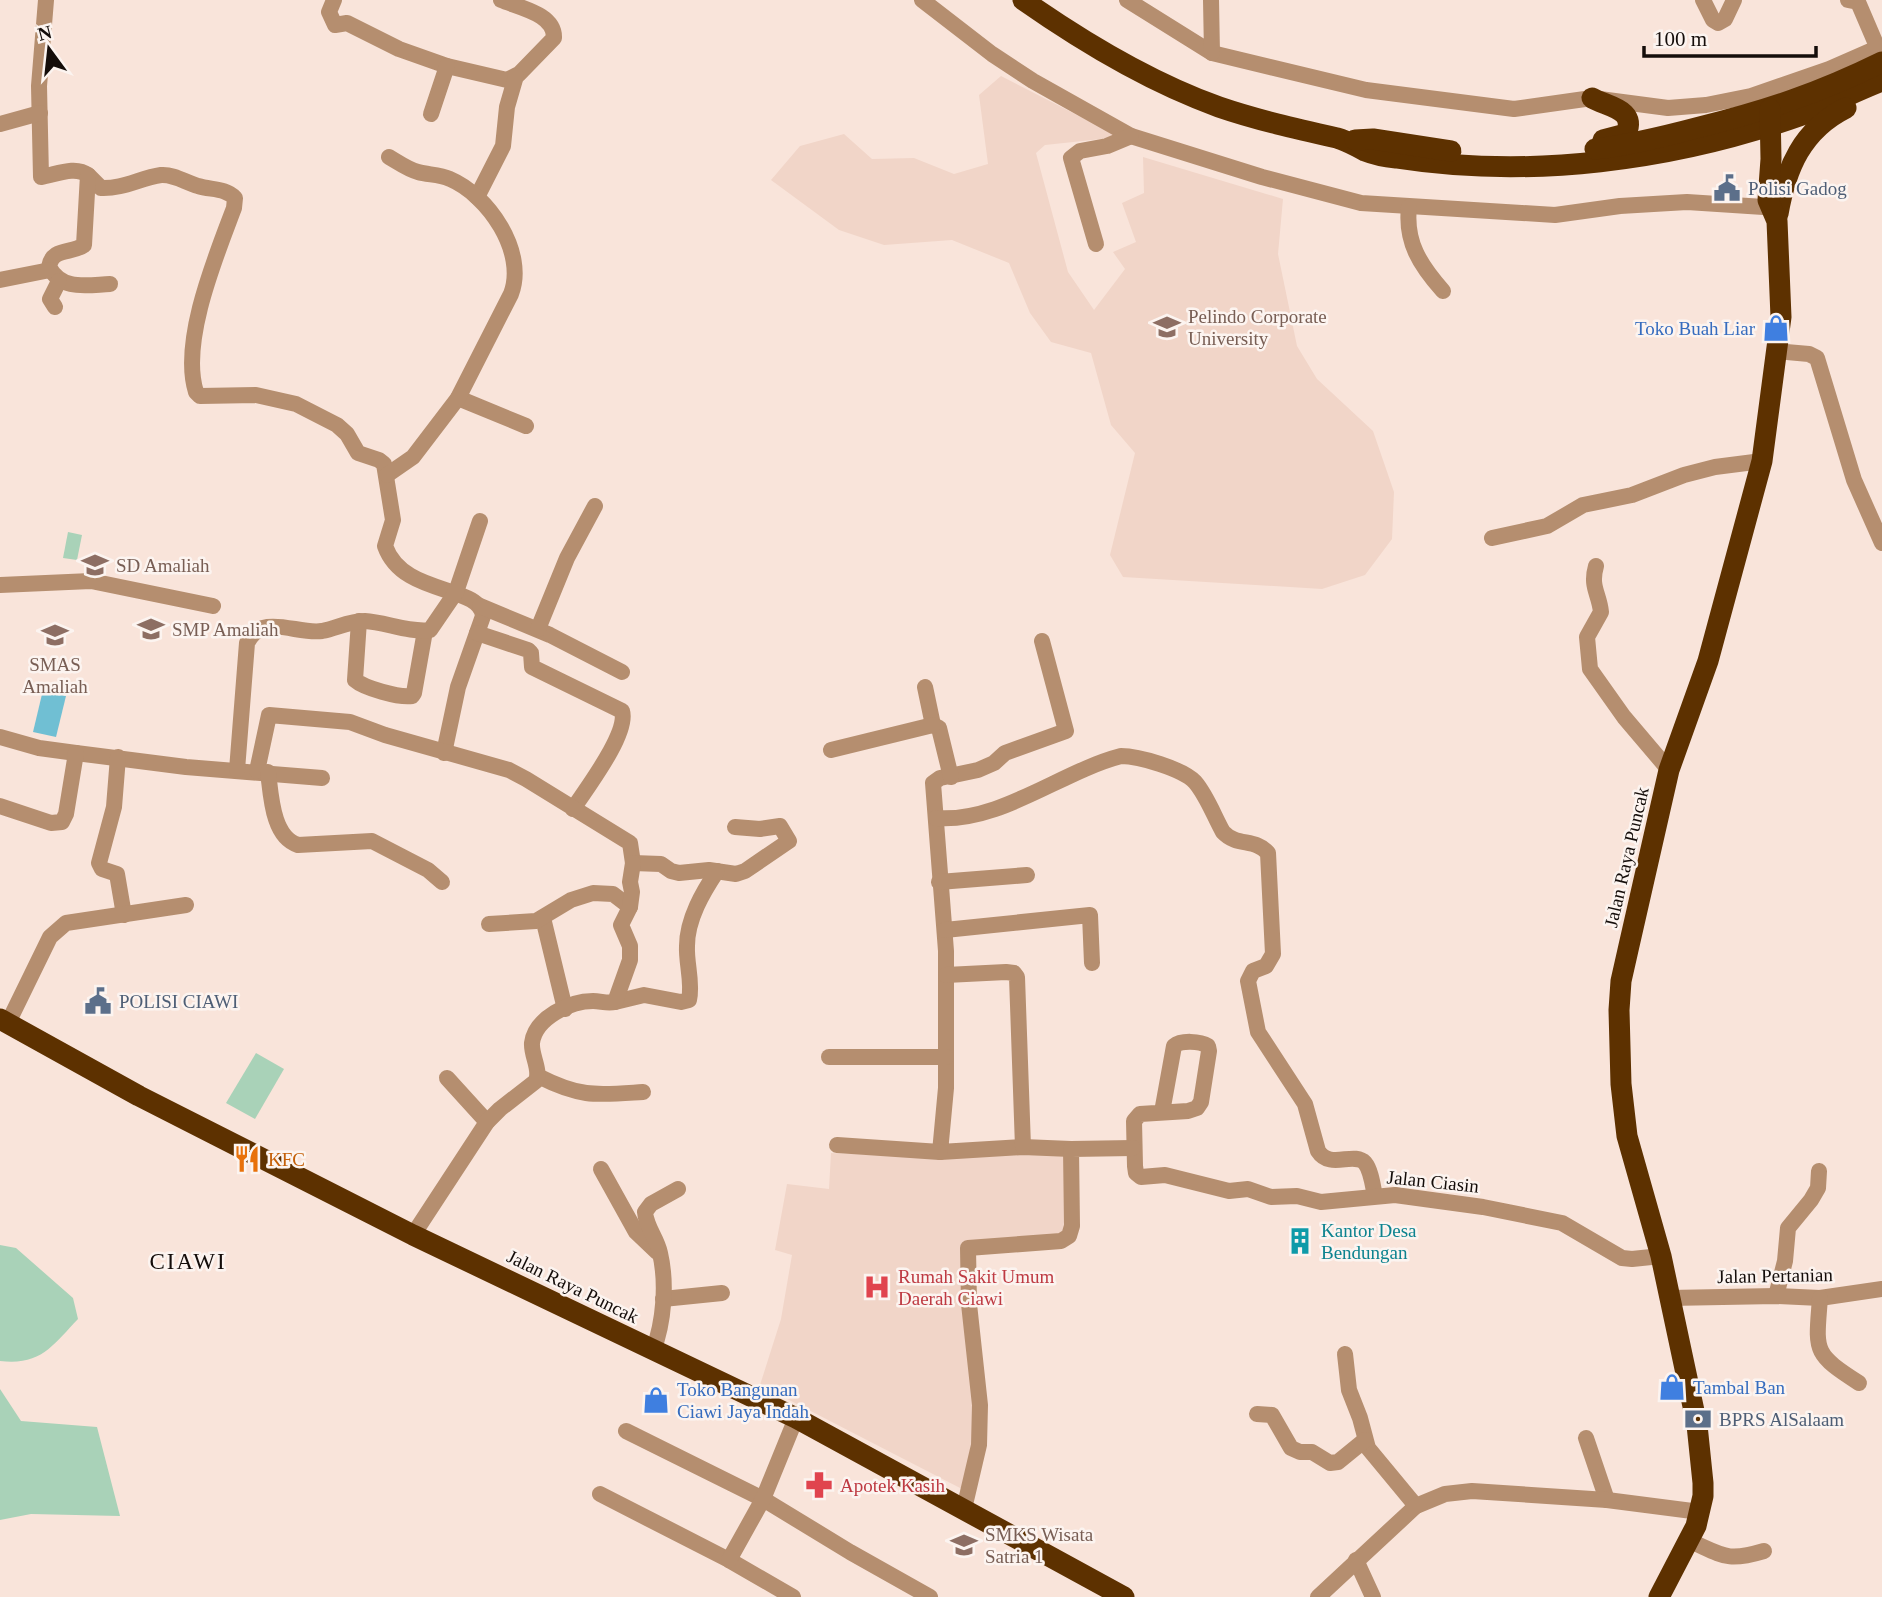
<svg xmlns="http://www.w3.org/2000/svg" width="1882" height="1597" font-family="Georgia,serif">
<rect width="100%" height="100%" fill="#f9e4da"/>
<g fill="#f1d5c8">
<path d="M 1001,76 L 1120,137 L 1045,145 L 1036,153 L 1068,272 L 1094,310 L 1125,269 L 1113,252 L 1136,242 L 1122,203 L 1144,193 L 1143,157 L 1283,199 L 1278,254 L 1297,346 L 1317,379 L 1373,431 L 1394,492 L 1392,539 L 1365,575 L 1322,589 L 1123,577 L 1110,555 L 1135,453 L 1111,425 L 1091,353 L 1051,342 L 1030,313 L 1009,263 L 952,240 L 884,245 L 839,230 L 771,180 L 800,146 L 844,134 L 872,159 L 914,158 L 954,174 L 988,164 L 979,95 Z"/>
<path d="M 1052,1148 L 1066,1158 L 1068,1233 L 965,1250 L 976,1410 L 964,1490 L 760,1385 L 781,1319 L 792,1255 L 775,1250 L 787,1184 L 829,1189 L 831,1153 L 960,1158 Z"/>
</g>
<g fill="#a9d2b8">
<path d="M 68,532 L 82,535 L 77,560 L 63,558 Z"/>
<path d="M 256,1053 L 284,1069 L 255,1119 L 226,1103 Z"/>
<path d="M 0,1245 L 16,1248 L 73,1298 L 78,1319 C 53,1345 41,1366 0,1361 Z"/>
<path d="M 0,1389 L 21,1421 L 97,1427 L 120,1516 L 31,1514 L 0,1520 Z"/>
</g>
<path fill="#70bfd3" d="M 43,690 L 66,696 L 56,737 L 33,732 Z"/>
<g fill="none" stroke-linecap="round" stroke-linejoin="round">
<g stroke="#b58e6f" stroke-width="16">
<path d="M 46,0 L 39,86 L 41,177 C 55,175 75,165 88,175 C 92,179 97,184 101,188 C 123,189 140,178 161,175 C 175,174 186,183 198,186 C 211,190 226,188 235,198 L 234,208 C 216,256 180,342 196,392 L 200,396 L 256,395 L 296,404 L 337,425 L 347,434 L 358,453 L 379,460 L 384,464 L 393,520 L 385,546 C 403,597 480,584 483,616 L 458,687 L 444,753"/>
<path d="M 334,0 L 329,12 L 335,25 L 347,23 L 399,49 L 447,66 L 507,80 L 519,74 L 554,38 C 555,14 520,8 501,0"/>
<path d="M 922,0 L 992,54 L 1033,81 L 1131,136 L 1262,177 L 1361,203 L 1555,215 L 1620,206 L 1687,202 L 1779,208"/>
<path d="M 1127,0 L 1212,53 L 1366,90 L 1514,109 L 1592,98 L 1668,108 L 1706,105 L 1751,96 L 1829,69 L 1877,48"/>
<path d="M 1211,0 L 1212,53"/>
<path d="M 1703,0 L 1713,20 L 1718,23 L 1725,19 L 1734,0"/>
<path d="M 1848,0 L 1858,2 L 1882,58"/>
<path d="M 431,114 L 447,66"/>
<path d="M 0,124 L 40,113"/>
<path d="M 88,175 L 84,245 C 72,254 52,247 49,267 C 62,291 86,285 110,284"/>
<path d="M 477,197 L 503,146 L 507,107 L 516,76"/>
<path d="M 1409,207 C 1405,242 1420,265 1443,291"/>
<path d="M 1096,244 L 1071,158 L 1080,151 L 1107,146 L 1131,136"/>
<path d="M 0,280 L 50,270"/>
<path d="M 55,307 L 50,299 L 59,281"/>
<path d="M 1775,351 L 1809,354 L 1817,358 L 1854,480 L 1882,543"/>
<path d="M 458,398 L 526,426"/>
<path d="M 387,475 L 413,457 L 458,398 L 511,294 C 527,252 488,195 450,179 C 439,174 428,175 418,172 C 407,169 398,162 389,157"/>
<path d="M 1492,538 L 1547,526 L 1583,505 L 1632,495 L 1684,475 L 1715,467 L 1762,461"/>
<path d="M 1596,566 C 1590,587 1599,593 1601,612 L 1587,637 L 1590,669 L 1624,717 L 1669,770"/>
<path d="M 0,585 L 91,581 L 213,606"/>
<path d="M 480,606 L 550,635 L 622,672"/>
<path d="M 359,621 L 355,680 C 364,688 399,698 412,696 L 414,693 L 425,631"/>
<path d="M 538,629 L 567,558 L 595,506"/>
<path d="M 477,633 L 528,650 L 531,653 L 532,667 L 622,711 C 629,733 586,789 573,809"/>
<path d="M 1042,641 L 1066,731 L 1005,753 L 994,763 L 978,770 L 940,778 L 933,783 L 946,951 L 946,1088 L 940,1152 L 1023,1147 L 1071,1149"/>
<path d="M 925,687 L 933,725 L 939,728 L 951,777"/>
<path d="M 0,737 L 39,748 L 76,753 L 186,767 L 322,778"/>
<path d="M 831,750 L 933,725"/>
<path d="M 118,757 L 114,807 L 99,863 L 102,869 L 117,874 L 124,915"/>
<path d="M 237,770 L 247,643 C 262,612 297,635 322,631 C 337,628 349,621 365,621 C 385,622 409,633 430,630 L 456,592 L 480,521"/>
<path d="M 257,771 L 269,715 L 350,722 L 385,735 L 509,770 L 526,779 L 630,843 L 633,863 L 661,864 L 671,871 L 679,873 L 709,870 L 736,874 L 745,871 L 789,841 L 780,826 L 760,829 L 735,827"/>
<path d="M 268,772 C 271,794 272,837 298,845 L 372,841 L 428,870 L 442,882"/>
<path d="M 0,806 L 51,823 L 62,822 L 66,814 L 76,753"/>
<path d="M 936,818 C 1000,823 1060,772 1121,756 C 1139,756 1183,769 1195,782 C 1207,796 1214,816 1223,832 C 1237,847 1255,838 1268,853 L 1273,954 L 1266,966 L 1253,971 L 1248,981 L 1258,1032 L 1305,1104 L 1318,1151 C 1330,1170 1354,1151 1365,1163 C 1371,1170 1373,1187 1375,1196"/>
<path d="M 939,882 L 1027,875"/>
<path d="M 543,918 L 565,1009"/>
<path d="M 489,924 L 536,921 L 571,900 L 593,893 L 613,894 L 630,907"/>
<path d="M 945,930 L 1090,915 L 1092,963"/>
<path d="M 946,975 L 1006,972 L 1014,973 L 1017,977 L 1023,1147"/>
<path d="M 615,1002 L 644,995 L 681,1002 L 689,1000 C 693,983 686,963 687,946 C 687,919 703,892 717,871"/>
<path d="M 8,1023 L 50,937 L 66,923 L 186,905"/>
<path d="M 829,1057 L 946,1057"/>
<path d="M 538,1076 C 581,1098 597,1095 643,1092"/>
<path d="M 447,1078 L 487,1122"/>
<path d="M 1162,1112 L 1174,1046 C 1181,1040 1200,1041 1208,1046 L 1209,1051 L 1201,1102 L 1197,1108 L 1188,1111 L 1140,1114 L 1134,1121 L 1135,1166 L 1136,1173 L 1141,1177 L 1165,1175 L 1229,1191 L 1248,1189 L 1271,1197 L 1297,1196 L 1321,1202 L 1395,1195 L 1483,1207 L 1562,1223 L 1622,1258 L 1632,1259 L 1661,1256"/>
<path d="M 837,1145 L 940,1152"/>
<path d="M 601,1169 L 636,1232 L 657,1252"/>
<path d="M 413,1235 L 487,1122 L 500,1109 L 536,1081 C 541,1069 531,1056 532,1043 C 535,1018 570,1001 593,1001 C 601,1001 607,1004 615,1002 L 630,960 L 630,946 L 621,925 L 630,907 L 632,892 L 630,882 L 633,863"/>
<path d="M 1776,1296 L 1785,1261 L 1788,1228 L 1811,1200 L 1818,1188 L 1819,1171"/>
<path d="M 1669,1298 L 1776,1296 L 1820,1298 L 1882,1289"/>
<path d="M 1820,1298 C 1816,1351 1812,1353 1859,1383"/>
<path d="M 663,1299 L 722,1293"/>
<path d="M 653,1351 C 664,1322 667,1283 660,1253 C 657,1238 646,1227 645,1212 L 651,1204 L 678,1189"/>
<path d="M 1345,1354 L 1349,1390 L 1360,1418 L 1368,1448 L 1416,1506"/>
<path d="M 1257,1414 L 1272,1415 L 1291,1448 L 1300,1452 L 1312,1452 L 1330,1463 L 1338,1462 L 1365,1440"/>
<path d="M 626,1431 L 763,1499 L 850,1552 L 930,1597"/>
<path d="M 1586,1438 L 1607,1500"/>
<path d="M 600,1494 L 729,1560 L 793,1597"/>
<path d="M 964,1509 L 979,1445 L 980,1405 L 969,1304 L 968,1248 L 1061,1241 L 1069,1236 L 1072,1226 L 1071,1149 L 1133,1148"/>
<path d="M 1690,1541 C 1724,1556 1727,1562 1764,1551"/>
<path d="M 729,1560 L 763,1499 L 796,1418"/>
<path d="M 1356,1560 L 1373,1597"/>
<path d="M 1318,1597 L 1416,1506 L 1445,1494 L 1472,1491 L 1607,1500 L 1700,1512"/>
</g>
<g stroke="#5d3100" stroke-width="21">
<path d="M 1023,0 C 1083,42 1149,82 1219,107 C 1257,120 1297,129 1337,138 C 1348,141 1355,146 1365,151 C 1375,155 1386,157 1396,158 C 1530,179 1672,161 1799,116 C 1827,106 1854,92 1882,81"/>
<path d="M 1592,98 C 1608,107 1637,109 1626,134 L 1603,140"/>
<path d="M 1355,140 L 1373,139 L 1451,151"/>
<path d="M 1595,149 C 1631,145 1666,136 1700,127 C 1768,110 1819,93 1882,62"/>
<path d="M 1778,214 C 1786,168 1802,130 1846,108"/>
<path d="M 0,1019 L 139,1096 L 413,1235 L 796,1418 L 1124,1597"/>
<path d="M 1659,1597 L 1696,1526 L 1703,1496 L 1703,1483 L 1697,1425 L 1661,1256 L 1627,1136 L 1621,1084 L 1619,1010 L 1621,981 L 1628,950 L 1669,770 L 1708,661 L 1762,461 L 1781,317 L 1777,221 L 1768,200 L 1771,159 L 1770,109"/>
</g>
</g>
<defs>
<symbol id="civic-bare" viewBox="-9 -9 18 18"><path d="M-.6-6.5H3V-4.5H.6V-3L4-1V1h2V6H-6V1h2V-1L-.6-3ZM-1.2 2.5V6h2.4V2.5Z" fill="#5c6f8a" stroke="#fcf4f0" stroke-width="2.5" paint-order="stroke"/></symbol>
<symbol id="university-bare" viewBox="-9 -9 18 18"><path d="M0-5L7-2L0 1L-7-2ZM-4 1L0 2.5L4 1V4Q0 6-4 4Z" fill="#8d6e63" stroke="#fcf4f0" stroke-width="2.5" paint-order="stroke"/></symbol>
<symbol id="shop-bare" viewBox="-9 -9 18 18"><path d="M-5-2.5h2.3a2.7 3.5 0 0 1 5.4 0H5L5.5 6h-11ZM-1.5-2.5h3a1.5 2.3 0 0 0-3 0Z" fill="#3f7fe0" stroke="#fcf4f0" stroke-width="2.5" paint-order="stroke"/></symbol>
<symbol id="school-bare" viewBox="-9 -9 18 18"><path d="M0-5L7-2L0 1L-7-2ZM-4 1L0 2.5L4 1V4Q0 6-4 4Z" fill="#8d6e63" stroke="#fcf4f0" stroke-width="2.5" paint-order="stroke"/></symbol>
<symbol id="restaurant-bare" viewBox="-9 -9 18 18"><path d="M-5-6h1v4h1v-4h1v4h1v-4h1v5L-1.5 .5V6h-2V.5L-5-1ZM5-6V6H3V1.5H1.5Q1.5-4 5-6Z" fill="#e8710a" stroke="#fcf4f0" stroke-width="2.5" paint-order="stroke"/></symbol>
<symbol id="building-bare" viewBox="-9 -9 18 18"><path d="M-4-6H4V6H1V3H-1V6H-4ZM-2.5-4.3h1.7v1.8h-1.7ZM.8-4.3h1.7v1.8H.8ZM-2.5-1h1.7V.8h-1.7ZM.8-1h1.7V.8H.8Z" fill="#0f9aa8" stroke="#fcf4f0" stroke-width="2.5" paint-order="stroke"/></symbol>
<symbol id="hospital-bare" viewBox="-9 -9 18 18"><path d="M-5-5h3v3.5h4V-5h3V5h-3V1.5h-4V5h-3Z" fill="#e0444e" stroke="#fcf4f0" stroke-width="2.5" paint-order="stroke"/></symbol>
<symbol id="bank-bare" viewBox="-9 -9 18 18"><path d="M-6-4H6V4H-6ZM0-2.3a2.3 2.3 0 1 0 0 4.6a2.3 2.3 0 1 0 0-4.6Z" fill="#5c6f8a" stroke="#fcf4f0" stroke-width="2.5" paint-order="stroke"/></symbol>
<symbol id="pharmacy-bare" viewBox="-9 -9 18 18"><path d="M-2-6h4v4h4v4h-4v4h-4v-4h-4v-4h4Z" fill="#e0444e" stroke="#fcf4f0" stroke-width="2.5" paint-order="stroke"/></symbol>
</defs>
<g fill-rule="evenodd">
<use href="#civic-bare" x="1708" y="169" width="38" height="38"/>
<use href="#university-bare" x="1148" y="308" width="38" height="38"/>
<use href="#shop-bare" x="1757" y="309" width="38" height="38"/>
<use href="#school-bare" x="76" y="546" width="38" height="38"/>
<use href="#school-bare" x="132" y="610" width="38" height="38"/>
<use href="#school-bare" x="36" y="616" width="38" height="38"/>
<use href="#civic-bare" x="79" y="982" width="38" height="38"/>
<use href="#restaurant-bare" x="228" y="1140" width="38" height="38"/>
<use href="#building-bare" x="1281" y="1222" width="38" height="38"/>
<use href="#hospital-bare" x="858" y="1268" width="38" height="38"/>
<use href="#shop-bare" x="1653" y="1368" width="38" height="38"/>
<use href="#shop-bare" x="637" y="1381" width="38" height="38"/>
<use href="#bank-bare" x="1679" y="1400" width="38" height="38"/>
<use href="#pharmacy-bare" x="800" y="1466" width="38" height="38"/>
<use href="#school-bare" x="945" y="1526" width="38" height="38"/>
</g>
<g text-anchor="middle" stroke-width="5" stroke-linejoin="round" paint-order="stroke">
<g font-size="19" fill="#4e5e75" stroke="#fcf4f0" text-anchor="start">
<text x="1748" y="195">Polisi Gadog</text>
<text x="119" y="1008">POLISI CIAWI</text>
<text x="1719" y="1426">BPRS AlSalaam</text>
</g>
<g font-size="19" fill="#785e54" stroke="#fcf4f0" text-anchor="start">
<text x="1188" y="323">Pelindo Corporate<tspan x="1188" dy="22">University</tspan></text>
<text x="116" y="572">SD Amaliah</text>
<text x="172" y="636">SMP Amaliah</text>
<text x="55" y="671" text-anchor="middle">SMAS<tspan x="55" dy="22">Amaliah</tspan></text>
<text x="985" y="1541">SMKS Wisata<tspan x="985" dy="22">Satria 1</tspan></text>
</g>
<g font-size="19" fill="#366cbe" stroke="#fcf4f0" text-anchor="start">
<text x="1755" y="335" text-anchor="end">Toko Buah Liar</text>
<text x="1693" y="1394">Tambal Ban</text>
<text x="677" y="1396">Toko Bangunan<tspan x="677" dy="22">Ciawi Jaya Indah</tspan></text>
</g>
<g font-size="19" fill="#140d0a" stroke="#fcf4f0">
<text transform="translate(1626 857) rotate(-77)" y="7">Jalan Raya Puncak</text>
<text transform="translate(1433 1181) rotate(6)" y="7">Jalan Ciasin</text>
<text transform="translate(1775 1275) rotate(-1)" y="7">Jalan Pertanian</text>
<text transform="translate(573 1286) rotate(26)" y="7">Jalan Raya Puncak</text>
</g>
<g font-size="19" fill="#c56008" stroke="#fcf4f0" text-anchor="start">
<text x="268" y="1166">KFC</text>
</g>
<g font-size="19" fill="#0d838f" stroke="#fcf4f0" text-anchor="start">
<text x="1321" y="1237">Kantor Desa<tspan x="1321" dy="22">Bendungan</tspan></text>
</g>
<g font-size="19" fill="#be3a42" stroke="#fcf4f0" text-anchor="start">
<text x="898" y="1283">Rumah Sakit Umum<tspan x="898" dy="22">Daerah Ciawi</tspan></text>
<text x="840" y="1492">Apotek Kasih</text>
</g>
<g font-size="23" letter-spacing="2" fill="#140d0a" stroke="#fcf4f0">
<text x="188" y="1269">CIAWI</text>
</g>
</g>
<g transform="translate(49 49) rotate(345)" stroke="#fcf4f0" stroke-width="5" paint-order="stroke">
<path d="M0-5L12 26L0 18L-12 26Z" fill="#140d0a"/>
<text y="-10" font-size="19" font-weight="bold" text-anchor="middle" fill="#140d0a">N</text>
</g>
<path d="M1644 46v10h172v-10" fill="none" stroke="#140d0a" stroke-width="3.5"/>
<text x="1654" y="46" font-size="21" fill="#140d0a" stroke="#fcf4f0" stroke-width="5" paint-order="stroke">100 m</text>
</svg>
